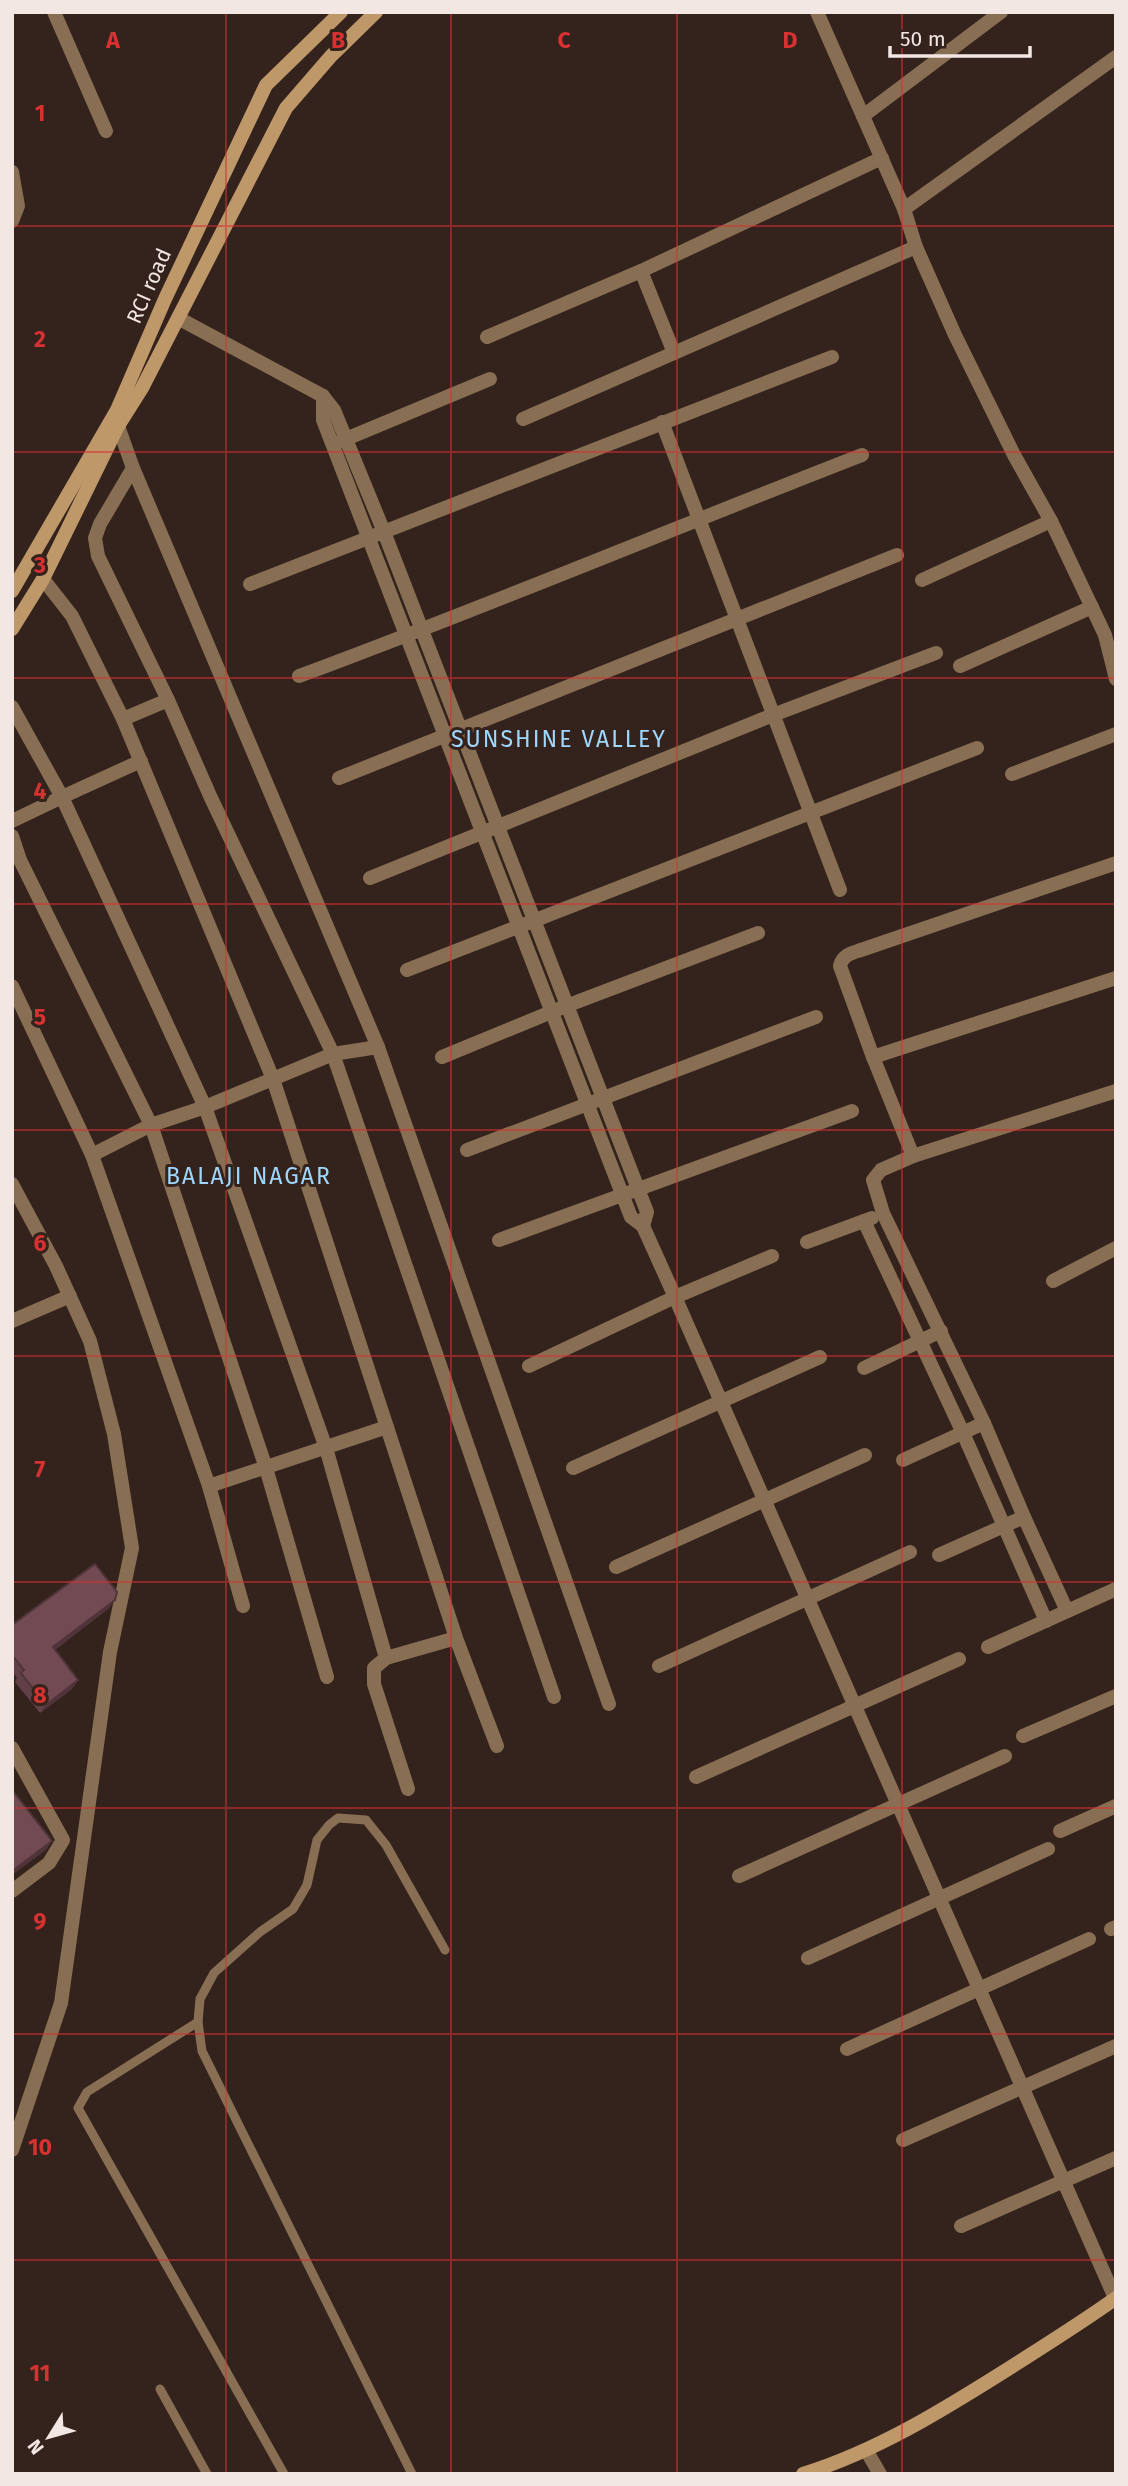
<svg xmlns="http://www.w3.org/2000/svg" width="1128" height="2486" font-family="'Fira Sans',sans-serif">
<rect width="100%" height="100%" fill="#34231d"/>
<g fill="none" stroke-linecap="round" stroke-linejoin="round">
<g stroke="#886f53" stroke-width="9">
<path d="M 198,2022 L 87,2092 L 78,2108 L 284,2474"/>
<path d="M 160,2389 L 207,2474"/>
<path d="M 412,2474 L 202,2051 L 198,2022 L 200,1999 L 214,1973 L 260,1932 L 293,1909 L 307,1885 L 317,1840 L 329,1825 L 338,1818 L 366,1820 L 386,1845 L 445,1950"/>
</g>
<g stroke="#886f53" stroke-width="14">
<path d="M 54,12 L 106,131"/>
<path d="M 817,12 L 904,209 L 916,247 L 955,335 L 1014,455 L 1051,521 L 1105,635 L 1116,679"/>
<path d="M 863,116 L 1001,12"/>
<path d="M 12,172 L 18,206 L 12,221"/>
<path d="M 904,209 L 1116,57"/>
<path d="M 641,271 L 674,353"/>
<path d="M 178,318 L 323,396 L 334,410 L 384,532 L 647,1212 L 643,1226"/>
<path d="M 487,337 L 641,271 L 882,158"/>
<path d="M 323,396 L 323,420 L 631,1217 L 643,1226 L 675,1297 L 1115,2298"/>
<path d="M 523,419 L 916,247"/>
<path d="M 662,422 L 840,890"/>
<path d="M 118,426 L 133,468 L 378,1047 L 609,1704"/>
<path d="M 341,441 L 490,379"/>
<path d="M 133,468 L 100,524 L 95,538 L 98,556 L 168,700 L 211,798 L 333,1054 L 554,1697"/>
<path d="M 43,579 L 72,616 L 123,719 L 273,1079 L 456,1638 L 497,1746"/>
<path d="M 922,580 L 1051,521"/>
<path d="M 250,584 L 832,357"/>
<path d="M 960,666 L 1092,607"/>
<path d="M 299,676 C 488,606 674,528 862,455"/>
<path d="M 12,707 L 62,797 L 141,761"/>
<path d="M 123,719 L 168,700"/>
<path d="M 1012,774 L 1116,734"/>
<path d="M 339,778 L 897,555"/>
<path d="M 12,821 L 62,797 L 205,1107 L 326,1448 L 386,1658"/>
<path d="M 12,836 L 20,860 L 151,1125 L 266,1468 L 327,1677"/>
<path d="M 370,878 L 773,715 L 936,653"/>
<path d="M 407,970 L 977,748"/>
<path d="M 12,986 L 92,1155 L 209,1486 L 243,1606"/>
<path d="M 442,1057 L 566,1006 L 758,933"/>
<path d="M 873,1057 L 1116,978"/>
<path d="M 467,1150 L 816,1017"/>
<path d="M 92,1155 L 151,1125 L 205,1107 L 333,1054 L 378,1047"/>
<path d="M 913,1156 L 873,1057 L 840,966 C 842,955 852,953 861,950 L 1116,863"/>
<path d="M 12,1184 L 56,1266 L 90,1341 L 114,1434 L 132,1548 L 110,1652 L 61,2003 L 12,2150"/>
<path d="M 864,1221 L 963,1433 L 1046,1621"/>
<path d="M 499,1240 L 852,1111"/>
<path d="M 807,1242 L 872,1218"/>
<path d="M 1053,1281 L 1116,1248"/>
<path d="M 12,1321 L 70,1296"/>
<path d="M 529,1366 L 675,1297 L 772,1256"/>
<path d="M 864,1368 L 941,1331"/>
<path d="M 903,1460 L 984,1423"/>
<path d="M 573,1468 L 820,1357"/>
<path d="M 209,1486 L 387,1427"/>
<path d="M 939,1555 L 1024,1517"/>
<path d="M 616,1567 L 865,1455"/>
<path d="M 1067,1611 L 1024,1517 L 984,1423 L 883,1213 L 873,1180 L 881,1170 L 913,1156 L 1116,1091"/>
<path d="M 988,1647 L 1116,1589"/>
<path d="M 659,1666 L 910,1552"/>
<path d="M 1023,1736 L 1116,1696"/>
<path d="M 12,1748 L 63,1840 L 49,1863 L 12,1891"/>
<path d="M 696,1777 L 959,1659"/>
<path d="M 408,1789 L 374,1684 L 374,1668 L 386,1658 L 456,1638"/>
<path d="M 1060,1831 L 1116,1806"/>
<path d="M 739,1876 L 1005,1756"/>
<path d="M 1111,1929 L 1116,1927"/>
<path d="M 808,1958 L 1048,1849"/>
<path d="M 847,2049 L 1089,1939"/>
<path d="M 903,2140 L 1116,2046"/>
<path d="M 961,2226 L 1116,2158"/>
<path d="M 866,2450 L 880,2474"/>
</g>
<g stroke="#bf986a" stroke-width="14">
<path d="M 12,591 L 117,410 L 165,299 L 266,85 L 341,12"/>
<path d="M 12,629 L 43,579 L 118,426 L 142,388 L 286,108 L 331,56 L 376,12"/>
<path d="M 803,2474 C 877,2451 943,2410 1008,2369 C 1044,2346 1081,2323 1116,2298"/>
</g>
</g>
<path fill="#624047" d="M 109,1608 L 55,1650 L 78,1680 L 72,1689 L 40,1713 L 15,1682 L 17,1678 L 12,1671 L 12,1625 Z"/>
<g fill="#503439">
<path d="M 115,1600 L 109,1608 L 47,1656 L 53,1647 Z"/>
<path d="M 78,1680 L 72,1689 L 40,1713 L 46,1705 Z"/>
<path d="M 52,1841 L 46,1850 L 12,1875 L 12,1871 Z"/>
</g>
<g fill="#724b52" stroke="#503439" stroke-width="2">
<path d="M 95,1564 L 117,1592 L 115,1600 L 53,1647 L 78,1680 L 46,1705 L 21,1673 L 24,1670 L 12,1655 L 12,1625 Z"/>
<path d="M 12,1790 L 52,1841 L 12,1871 Z"/>
</g>
<path fill="none" stroke="#d73231" stroke-width="2" stroke-opacity="0.55" d="M 226,12 L 226,2474M 451,12 L 451,2474M 677,12 L 677,2474M 902,12 L 902,2474M 12,226 L 1116,226M 12,452 L 1116,452M 12,678 L 1116,678M 12,904 L 1116,904M 12,1130 L 1116,1130M 12,1356 L 1116,1356M 12,1582 L 1116,1582M 12,1808 L 1116,1808M 12,2034 L 1116,2034M 12,2260 L 1116,2260"/>
<g text-anchor="middle" stroke-width="6" stroke-linejoin="round" paint-order="stroke">
<g font-size="21" fill="#f3e7e3" stroke="#34231d">
<text transform="translate(149 286) rotate(-66)" y="7">RCI road</text>
</g>
<g font-size="23" letter-spacing="2" fill="#9fd7fe" stroke="#34231d">
<text x="559" y="747">SUNSHINE VALLEY</text>
<text x="249" y="1184">BALAJI NAGAR</text>
</g>
</g>
<g font-size="23" text-anchor="middle" font-weight="bold" fill="#d73231" stroke="#34231d" stroke-width="6" stroke-linejoin="round" paint-order="stroke">
<text x="113" y="48">A</text>
<text x="338" y="48">B</text>
<text x="564" y="48">C</text>
<text x="790" y="48">D</text>
<text x="40" y="121">1</text>
<text x="40" y="347">2</text>
<text x="40" y="573">3</text>
<text x="40" y="799">4</text>
<text x="40" y="1025">5</text>
<text x="40" y="1251">6</text>
<text x="40" y="1477">7</text>
<text x="40" y="1703">8</text>
<text x="40" y="1929">9</text>
<text x="40" y="2155">10</text>
<text x="40" y="2381">11</text>
</g>
<rect width="1128" height="2486" fill="none" stroke="#f3e7e3" stroke-width="28"/>
<g transform="translate(49 2437) rotate(233)" stroke="#34231d" stroke-width="5" paint-order="stroke">
<path d="M0-5L12 26L0 18L-12 26Z" fill="#f3e7e3"/>
<text y="-10" font-size="19" font-weight="bold" text-anchor="middle" fill="#f3e7e3">N</text>
</g>
<path d="M890 46v10h140v-10" fill="none" stroke="#f3e7e3" stroke-width="3.5"/>
<text x="900" y="46" font-size="21" fill="#f3e7e3" stroke="#34231d" stroke-width="5" paint-order="stroke">50 m</text>
</svg>
